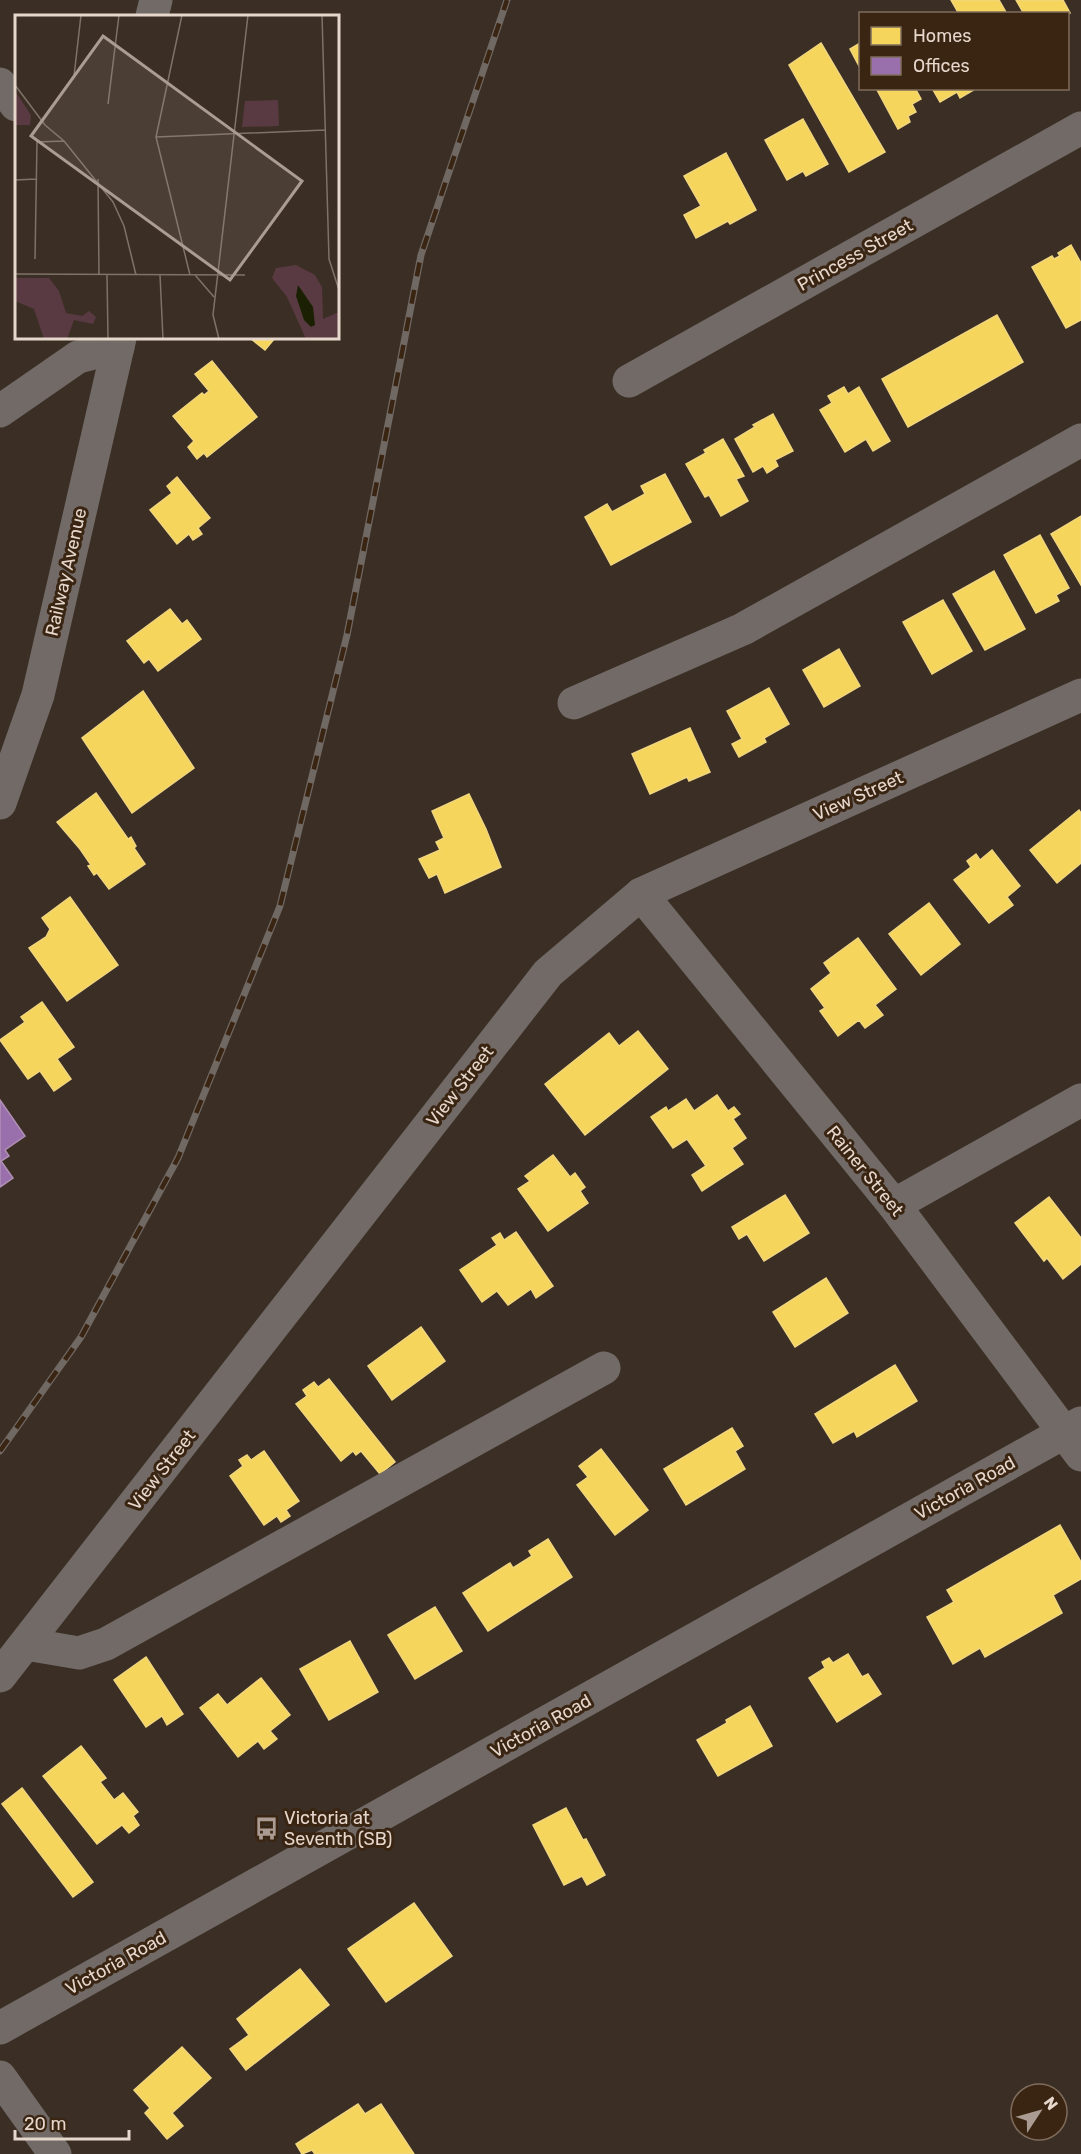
<svg xmlns="http://www.w3.org/2000/svg" width="1081" height="2154" font-family="Rubik,sans-serif">
<rect width="100%" height="100%" fill="#3b2f25"/>
<g fill="#f6d55c" stroke="#f1d67e" stroke-width="1.5">
<path d="M 951,0 L 999,0 L 1007,14 L 959,14 Z"/>
<path d="M 1016,0 L 1063,0 L 1070,13 L 1068,14 L 1024,14 Z"/>
<path d="M 821,43 L 885,152 L 849,172 L 789,65 Z"/>
<path d="M 860,43 L 860,68 L 850,49 Z"/>
<path d="M 876,88 L 915,88 L 921,99 L 912,104 L 916,112 L 908,116 L 910,122 L 898,129 Z"/>
<path d="M 932,88 L 977,88 L 960,98 L 957,92 L 940,102 Z"/>
<path d="M 803,119 L 828,164 L 806,176 L 803,171 L 787,180 L 765,140 Z"/>
<path d="M 726,153 L 756,210 L 730,224 L 728,221 L 696,238 L 684,215 L 701,206 L 684,176 Z"/>
<path d="M 1071,245 L 1081,263 L 1081,320 L 1066,328 L 1032,267 L 1052,256 L 1054,259 L 1060,256 L 1058,253 Z"/>
<path d="M 997,315 L 1023,362 L 908,427 L 882,379 Z"/>
<path d="M 250,338 L 275,338 L 265,350 Z"/>
<path d="M 212,361 L 257,417 L 207,457 L 204,453 L 197,459 L 188,447 L 194,441 L 173,416 L 202,393 L 204,395 L 209,391 L 195,374 Z"/>
<path d="M 844,387 L 848,394 L 859,387 L 890,441 L 873,451 L 866,439 L 845,452 L 820,410 L 832,403 L 828,396 Z"/>
<path d="M 773,414 L 793,451 L 775,460 L 778,466 L 767,473 L 763,466 L 753,472 L 735,439 L 755,427 L 753,425 Z"/>
<path d="M 723,439 L 744,476 L 736,479 L 748,501 L 721,516 L 709,495 L 705,497 L 686,464 L 706,453 L 704,450 Z"/>
<path d="M 665,474 L 691,522 L 611,565 L 585,517 L 607,504 L 612,512 L 645,494 L 641,486 Z"/>
<path d="M 177,477 L 210,518 L 198,528 L 202,534 L 193,540 L 189,534 L 177,544 L 150,510 L 172,493 L 167,486 Z"/>
<path d="M 1081,516 L 1081,585 L 1051,534 Z"/>
<path d="M 1040,535 L 1069,588 L 1056,595 L 1059,601 L 1036,613 L 1004,555 Z"/>
<path d="M 994,571 L 1025,629 L 985,650 L 953,594 Z"/>
<path d="M 943,600 L 972,651 L 932,674 L 903,622 Z"/>
<path d="M 170,609 L 182,624 L 187,620 L 201,639 L 158,671 L 149,659 L 144,663 L 127,641 Z"/>
<path d="M 839,649 L 860,686 L 824,707 L 803,670 Z"/>
<path d="M 769,688 L 789,724 L 764,738 L 766,742 L 739,757 L 732,744 L 742,739 L 727,711 Z"/>
<path d="M 143,691 L 194,768 L 132,813 L 82,738 Z"/>
<path d="M 690,728 L 710,772 L 689,781 L 687,777 L 650,794 L 632,754 Z"/>
<path d="M 96,793 L 128,839 L 131,837 L 136,846 L 134,848 L 145,864 L 109,889 L 97,873 L 94,875 L 88,866 L 91,865 L 80,849 L 57,822 Z"/>
<path d="M 469,794 L 486,829 L 501,867 L 445,893 L 437,874 L 429,878 L 419,859 L 440,850 L 436,842 L 444,838 L 432,811 Z"/>
<path d="M 1079,810 L 1081,813 L 1081,863 L 1057,883 L 1030,850 Z"/>
<path d="M 992,850 L 1020,886 L 1007,897 L 1013,905 L 989,923 L 954,880 L 971,867 L 967,861 L 976,854 L 980,860 Z"/>
<path d="M 70,897 L 118,965 L 67,1001 L 29,948 L 46,937 L 50,929 L 42,918 Z"/>
<path d="M 929,903 L 960,944 L 921,975 L 889,934 Z"/>
<path d="M 858,938 L 896,989 L 875,1005 L 883,1015 L 865,1028 L 859,1020 L 838,1036 L 820,1011 L 825,1008 L 811,989 L 831,973 L 824,963 Z"/>
<path d="M 42,1002 L 74,1047 L 57,1059 L 71,1079 L 54,1091 L 40,1071 L 28,1079 L 0,1040 L 25,1022 L 21,1017 Z"/>
<path d="M 638,1031 L 668,1069 L 585,1135 L 545,1084 L 609,1033 L 619,1046 Z"/>
<path d="M 717,1095 L 728,1111 L 734,1107 L 740,1114 L 733,1119 L 746,1138 L 732,1148 L 743,1164 L 702,1191 L 692,1175 L 706,1166 L 687,1139 L 673,1148 L 651,1117 L 666,1107 L 668,1111 L 686,1099 L 694,1111 Z"/>
<path d="M 553,1155 L 570,1177 L 575,1173 L 585,1187 L 580,1191 L 588,1203 L 548,1231 L 518,1189 L 530,1181 L 525,1176 Z"/>
<path d="M 785,1195 L 809,1233 L 764,1261 L 747,1234 L 739,1239 L 732,1227 Z"/>
<path d="M 1049,1197 L 1081,1238 L 1081,1264 L 1063,1279 L 1047,1258 L 1044,1261 L 1015,1223 Z"/>
<path d="M 516,1232 L 553,1286 L 536,1298 L 531,1289 L 508,1305 L 497,1291 L 482,1302 L 460,1270 L 497,1245 L 492,1238 L 500,1233 L 504,1240 Z"/>
<path d="M 826,1278 L 848,1313 L 795,1347 L 773,1312 Z"/>
<path d="M 421,1327 L 445,1361 L 392,1400 L 368,1366 Z"/>
<path d="M 895,1365 L 917,1401 L 857,1437 L 854,1431 L 833,1443 L 815,1414 Z"/>
<path d="M 329,1379 L 395,1462 L 380,1474 L 361,1451 L 356,1455 L 353,1451 L 341,1461 L 296,1404 L 307,1396 L 303,1390 L 314,1382 L 318,1387 Z"/>
<path d="M 732,1428 L 743,1446 L 735,1451 L 745,1469 L 686,1505 L 664,1469 Z"/>
<path d="M 601,1449 L 648,1510 L 615,1535 L 577,1485 L 588,1477 L 579,1466 Z"/>
<path d="M 264,1451 L 299,1501 L 286,1510 L 290,1516 L 281,1522 L 277,1516 L 264,1525 L 230,1476 L 243,1466 L 239,1460 L 247,1455 L 251,1460 Z"/>
<path d="M 1060,1525 L 1081,1562 L 1081,1579 L 1053,1595 L 1062,1613 L 985,1657 L 980,1648 L 953,1664 L 927,1617 L 954,1602 L 947,1590 Z"/>
<path d="M 548,1539 L 572,1577 L 488,1631 L 463,1593 L 510,1563 L 513,1568 L 532,1556 L 529,1551 Z"/>
<path d="M 435,1607 L 462,1651 L 415,1679 L 388,1635 Z"/>
<path d="M 350,1641 L 378,1692 L 329,1720 L 300,1669 Z"/>
<path d="M 848,1654 L 862,1677 L 868,1674 L 881,1694 L 837,1722 L 809,1678 L 825,1668 L 822,1662 L 829,1658 L 833,1663 Z"/>
<path d="M 146,1657 L 183,1714 L 167,1725 L 162,1716 L 146,1727 L 114,1680 Z"/>
<path d="M 261,1678 L 290,1715 L 270,1731 L 277,1739 L 264,1749 L 258,1741 L 238,1757 L 200,1708 L 218,1694 L 227,1705 Z"/>
<path d="M 750,1706 L 772,1746 L 718,1776 L 697,1740 L 727,1723 L 726,1720 Z"/>
<path d="M 81,1746 L 106,1778 L 100,1782 L 114,1800 L 123,1793 L 138,1812 L 133,1816 L 139,1825 L 129,1833 L 122,1825 L 97,1844 L 43,1776 Z"/>
<path d="M 22,1788 L 93,1882 L 73,1897 L 2,1804 Z"/>
<path d="M 566,1808 L 583,1840 L 586,1839 L 605,1875 L 587,1885 L 582,1876 L 564,1885 L 533,1825 Z"/>
<path d="M 414,1903 L 452,1956 L 386,2002 L 348,1949 Z"/>
<path d="M 300,1969 L 329,2005 L 246,2070 L 230,2049 L 249,2035 L 237,2019 Z"/>
<path d="M 182,2047 L 211,2078 L 172,2113 L 183,2126 L 167,2139 L 145,2113 L 150,2108 L 134,2090 Z"/>
<path d="M 358,2104 L 365,2114 L 381,2104 L 414,2154 L 315,2154 L 312,2150 L 302,2154 L 296,2144 Z"/>
</g>
<path fill="#9970ab" stroke="#b08fb5" stroke-width="1.5" d="M 0,1100 L 25,1136 L 5,1150 L 9,1156 L 1,1161 L 13,1178 L 0,1187 Z"/>
<g fill="none" stroke-linecap="round" stroke-linejoin="round">
<g stroke="#716a66" stroke-width="33">
<path d="M 152,16 L 156,0"/>
<path d="M 0,84 L 16,105"/>
<path d="M 629,381 L 1081,128"/>
<path d="M 0,411 L 78,357 L 118,347"/>
<path d="M 574,703 L 743,629 L 1081,440"/>
<path d="M 0,803 L 38,695 L 120,338"/>
<path d="M 641,894 L 894,1205 L 1081,1455"/>
<path d="M 894,1205 L 1081,1100"/>
<path d="M 26,1644 L 79,1653 L 106,1644 L 604,1368"/>
<path d="M 0,1676 L 548,973 L 641,894 L 1081,695"/>
<path d="M 0,2028 L 1081,1423"/>
<path d="M 0,2077 L 55,2154"/>
</g>
<defs>
<path id="rail" d="M 0,1451 L 81,1337 L 178,1158 L 280,906 L 347,635 L 421,255 L 507,0"/>
</defs>
<use href="#rail" stroke="#706863" stroke-width="7"/>
<use href="#rail" stroke="#3a2412" stroke-width="4.5" stroke-dasharray="14" stroke-linecap="butt"/>
</g>
<defs>
<symbol id="bus-bare" viewBox="-9 -9 18 18"><path d="M-5-6H5V4H4V6H2V4H-2V6H-4V4H-5ZM-3.5-4V0h7V-4ZM-3.5 1.2v1.5H-2V1.2ZM2 1.2v1.5H3.5V1.2Z" fill="#aa9c92" stroke="#3a2412" stroke-width="2.5" paint-order="stroke"/></symbol>
</defs>
<g fill-rule="evenodd">
<use href="#bus-bare" x="250" y="1812" width="33" height="33"/>
</g>
<g text-anchor="middle" stroke-width="6" stroke-linejoin="round" paint-order="stroke">
<g font-size="18" fill="#e6d7cc" stroke="#3a2412">
<text transform="translate(855 255) rotate(-29)" y="6">Princess Street</text>
<text transform="translate(66 572) rotate(-77)" y="6">Railway Avenue</text>
<text transform="translate(858 796) rotate(-24)" y="6">View Street</text>
<text transform="translate(460 1086) rotate(-52)" y="6">View Street</text>
<text transform="translate(865 1171) rotate(51)" y="6">Rainer Street</text>
<text transform="translate(162 1470) rotate(-52)" y="6">View Street</text>
<text transform="translate(965 1488) rotate(-29)" y="6">Victoria Road</text>
<text transform="translate(541 1726) rotate(-29)" y="6">Victoria Road</text>
<text transform="translate(116 1963) rotate(-29)" y="6">Victoria Road</text>
</g>
<g font-size="18" fill="#e6d7cc" stroke="#3a2412" text-anchor="start">
<text x="284" y="1824">Victoria at<tspan x="284" dy="21">Seventh (SB)</tspan></text>
</g>
</g>
<g transform="translate(15 15)">
<rect width="324" height="324" fill="#3b2f25"/>
<path d="M 0,76 L 16,100 L 15,110 L 0,110 ZM 263,85 L 264,111 L 227,112 L 230,86 ZM 281,250 L 300,260 L 307,272 L 308,304 L 324,297 L 324,324 L 291,324 L 272,282 L 257,263 L 261,253 ZM 0,263 L 34,263 L 44,276 L 51,298 L 67,301 L 74,296 L 81,302 L 78,309 L 59,305 L 52,324 L 29,324 L 19,294 L 0,286 Z" fill="#5a3a42"/>
<path d="M 283,270 L 298,292 L 300,310 L 296,312 L 289,305 L 281,281 Z" fill="#1b2003"/>
<path fill="none" stroke="#7f7268" stroke-width="1.5" d="M 167,0 L 141,122 L 175,260M 307,0 L 314,244 L 324,275M 59,61 L 66,0M 0,70 L 30,110 L 49,126 L 98,187 L 109,211 L 121,260M 93,89 L 104,0M 141,122 L 310,115M 83,164 L 84,260M 0,165 L 21,164M 20,244 L 22,127 L 49,126M 0,259 L 230,260M 92,260 L 93,324M 145,260 L 148,324M 180,260 L 199,282M 204,324 L 198,300 L 233,0"/>
<path fill="#aa9c92" fill-opacity="0.15" stroke="#aa9c92" stroke-width="3" d="M 88,21 L 287,166 L 215,265 L 16,121 Z"/>
<rect width="324" height="324" fill="none" stroke="#e6d7cc" stroke-width="3"/>
</g>
<rect x="859" y="12" width="210" height="78" fill="#3a2412" stroke="#7f6c5c" stroke-width="1.5"/>
<rect x="871" y="27" width="30" height="18" fill="#f6d55c" stroke="#7f6c5c" stroke-width="1.5"/>
<text x="913" y="42" font-size="18" fill="#e6d7cc">Homes</text>
<rect x="871" y="57" width="30" height="18" fill="#9970ab" stroke="#7f6c5c" stroke-width="1.5"/>
<text x="913" y="72" font-size="18" fill="#e6d7cc">Offices</text>
<g transform="translate(1039 2112) rotate(54)"><circle r="28" fill="#3a2412" stroke="#7f6c5c" stroke-width="1.5"/>
<path d="M0-4.5L10 22L0 15L-10 22Z" fill="#aa9c92"/>
<text y="-9" font-size="16" font-weight="bold" text-anchor="middle" fill="#e6d7cc">N</text>
</g>
<path d="M15 2130v9h114v-9" fill="none" stroke="#e6d7cc" stroke-width="3"/>
<text x="24" y="2130" font-size="18" fill="#e6d7cc" stroke="#3a2412" stroke-width="4.5" paint-order="stroke">20 m</text>
</svg>
